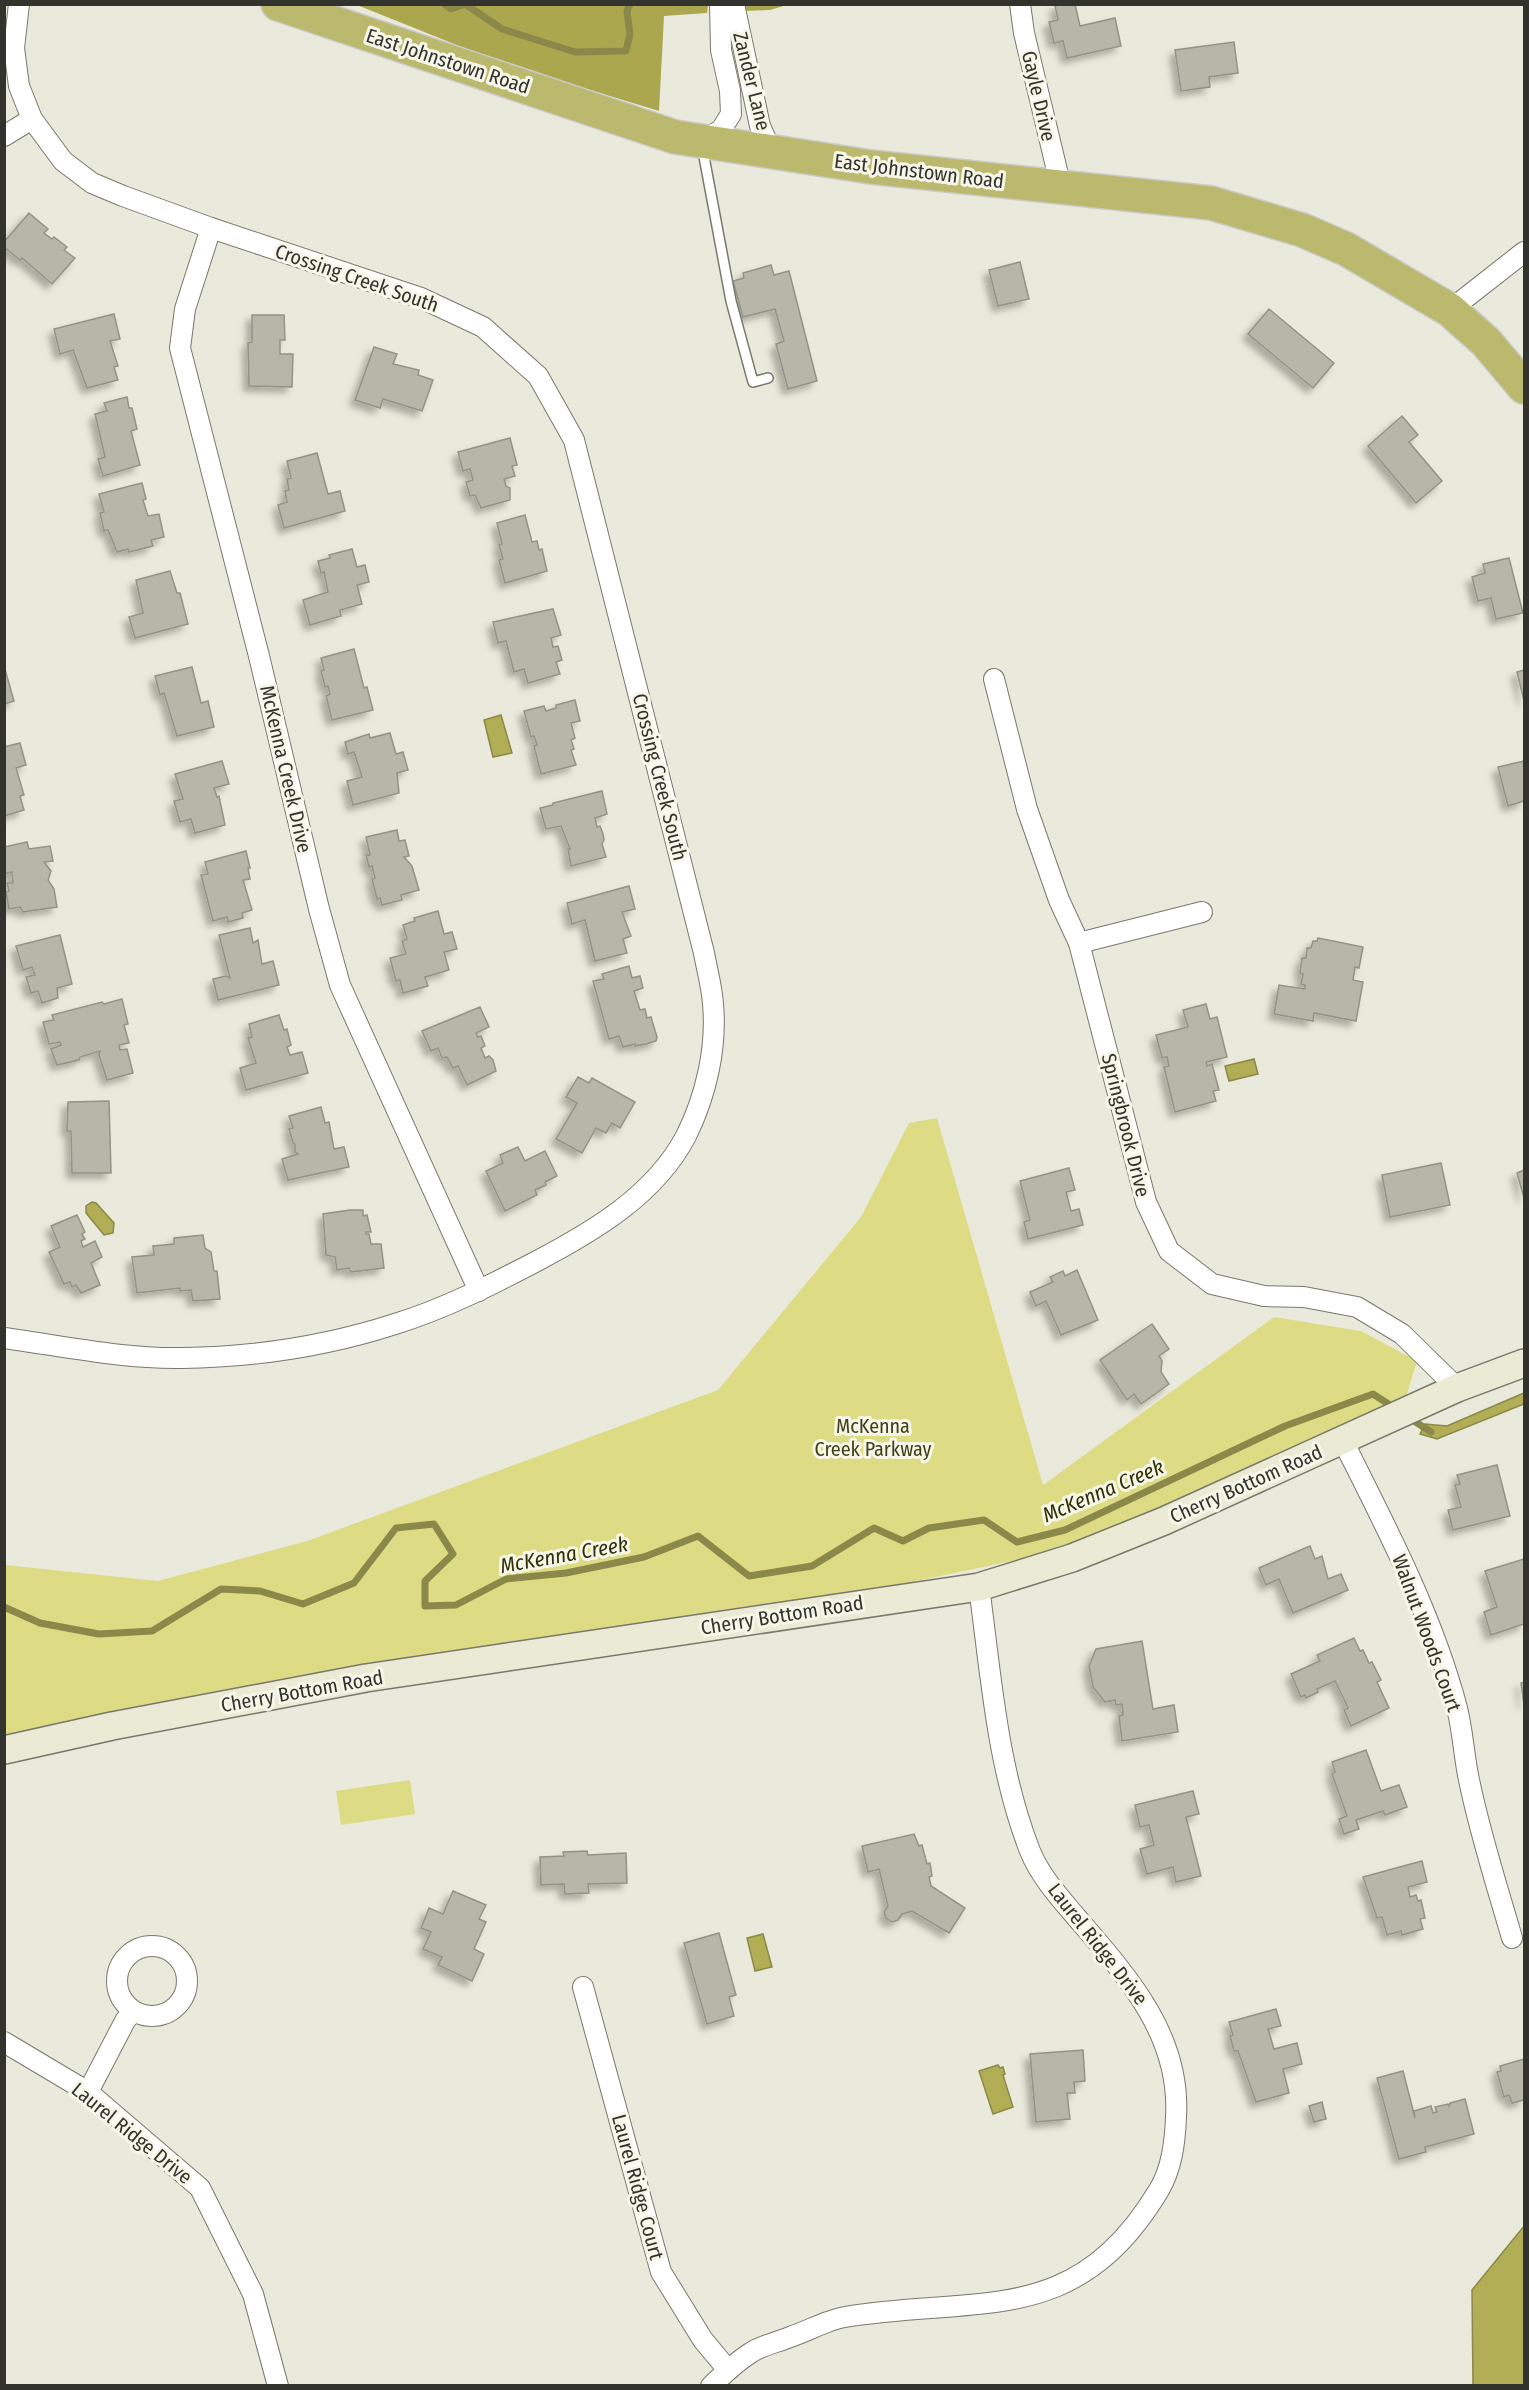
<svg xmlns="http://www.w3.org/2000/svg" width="1529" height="2390" font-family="'Fira Sans Condensed',sans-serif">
<defs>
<filter id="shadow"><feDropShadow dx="-5.5" dy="5.5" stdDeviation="3" flood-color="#0004"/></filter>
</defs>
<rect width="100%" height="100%" fill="#eaeadc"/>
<g fill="#dedb85">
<path d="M 937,1118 L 1043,1485 L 1274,1317 L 1361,1331 L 1417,1361 L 1406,1397 L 1220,1483 L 1051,1553 L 878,1589 L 5,1736 L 5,1565 L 158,1581 L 307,1541 L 718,1390 L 861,1217 L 909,1123 Z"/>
<path d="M 410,1780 L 415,1814 L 341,1825 L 336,1791 Z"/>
</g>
<g fill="#aba74e">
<path d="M 357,5 L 708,5 L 707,13 L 664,16 L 659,111 L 499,62 Z"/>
<path d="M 744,5 L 787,5 L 770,10 L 744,11 Z"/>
</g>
<g fill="#b1ae55" stroke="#8b8949" stroke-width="1.5">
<path d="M 501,715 L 512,753 L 493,757 L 484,720 Z"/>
<path d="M 1254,1059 L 1258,1074 L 1229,1081 L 1225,1066 Z"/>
<path d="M 92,1202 L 96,1203 L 114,1223 L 113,1233 L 104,1235 L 86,1213 L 86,1206 Z"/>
<path d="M 1524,1393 L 1524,1404 L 1437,1439 L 1420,1434 L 1425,1424 L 1447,1426 Z"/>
<path d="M 763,1934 L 772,1967 L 755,1971 L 747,1938 Z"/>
<path d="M 998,2065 L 1000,2068 L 1003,2067 L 1005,2074 L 1003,2075 L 1013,2107 L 993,2114 L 979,2071 Z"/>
<path d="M 1524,2226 L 1524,2385 L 1473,2385 L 1472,2290 Z"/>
</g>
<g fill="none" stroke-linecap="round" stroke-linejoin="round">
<g stroke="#8b8949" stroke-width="7">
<path d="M 444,4 L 451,9 L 465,4"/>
<path d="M 465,4 L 502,29 L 575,52 L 626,51 L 630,34 L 627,11 L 630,4"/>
<path d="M 1408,1417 L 1431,1432"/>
<path d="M 4,1607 L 40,1623 L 99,1634 L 152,1631 L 221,1589 L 260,1591 L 303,1604 L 354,1583 L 396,1528 L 434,1524 L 453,1554 L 425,1581 L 425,1606 L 456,1605 L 506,1579 L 566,1573 L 644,1557 L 698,1536 L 749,1576 L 812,1566 L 874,1528 L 903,1541 L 929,1528 L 984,1520 L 1017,1542 L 1065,1530 L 1285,1426 L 1373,1394 L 1396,1409"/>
</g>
</g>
<g fill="#b7b6a9" stroke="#939386" stroke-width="1.5" filter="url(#shadow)">
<path d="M 1062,4 L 1075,4 L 1080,26 L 1115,18 L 1121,46 L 1067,58 L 1063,41 L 1054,43 L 1049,22 L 1058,20 L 1055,6 Z"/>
<path d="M 1234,42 L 1238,73 L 1209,77 L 1210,87 L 1181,91 L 1175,50 Z"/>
<path d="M 29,213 L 48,229 L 44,233 L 52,239 L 54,237 L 67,247 L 64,250 L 75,258 L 52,284 L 22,258 L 20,260 L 4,247 L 4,242 Z"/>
<path d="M 1020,262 L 1029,299 L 998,306 L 989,270 Z"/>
<path d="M 771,265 L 774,275 L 789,271 L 817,381 L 788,389 L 776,344 L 784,341 L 775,309 L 743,317 L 733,281 L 744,278 L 743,273 Z"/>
<path d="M 1269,309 L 1334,363 L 1313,388 L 1248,334 Z"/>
<path d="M 114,314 L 120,339 L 110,341 L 118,366 L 114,367 L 118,380 L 87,388 L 73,350 L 60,354 L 54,329 Z"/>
<path d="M 252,315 L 284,315 L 285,340 L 280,340 L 280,354 L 293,354 L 292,387 L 249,386 L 248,343 L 252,342 Z"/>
<path d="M 374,347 L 397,354 L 393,364 L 419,370 L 418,375 L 433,380 L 422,411 L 383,399 L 380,408 L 355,400 Z"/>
<path d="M 127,397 L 129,408 L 132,408 L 137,429 L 131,431 L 140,465 L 103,476 L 98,459 L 105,457 L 95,414 L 107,411 L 104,403 Z"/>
<path d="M 1402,416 L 1418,435 L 1409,442 L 1442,481 L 1416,503 L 1368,446 Z"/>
<path d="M 510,438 L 517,465 L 512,466 L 515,476 L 504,479 L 506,486 L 510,488 L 510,500 L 481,508 L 475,495 L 470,496 L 466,482 L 473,480 L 470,469 L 463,471 L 458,452 Z"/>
<path d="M 317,453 L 328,494 L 340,491 L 345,511 L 284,528 L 278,505 L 287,502 L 285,491 L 289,490 L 287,479 L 291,478 L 287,461 Z"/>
<path d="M 142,483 L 146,499 L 143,500 L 148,516 L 159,514 L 164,537 L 151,540 L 153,546 L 129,552 L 128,549 L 117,552 L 108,530 L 104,531 L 100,513 L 104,512 L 99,494 Z"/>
<path d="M 525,515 L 532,542 L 537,541 L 539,550 L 542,549 L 547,571 L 505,583 L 499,560 L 503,559 L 499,545 L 502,544 L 497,523 Z"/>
<path d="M 352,549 L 357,567 L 365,565 L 369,582 L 357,585 L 362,604 L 340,610 L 341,616 L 310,625 L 303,600 L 328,592 L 324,572 L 321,573 L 318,561 L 330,558 L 329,555 Z"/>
<path d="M 1509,558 L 1523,613 L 1496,619 L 1491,598 L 1478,601 L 1472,577 L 1485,573 L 1483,564 Z"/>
<path d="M 170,571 L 177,593 L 180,593 L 188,624 L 135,638 L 129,617 L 143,613 L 136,580 Z"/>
<path d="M 553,609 L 561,635 L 551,638 L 553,647 L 558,646 L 562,660 L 556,662 L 560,674 L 528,683 L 524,669 L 514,672 L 506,641 L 498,643 L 493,622 Z"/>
<path d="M 354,649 L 364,688 L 367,687 L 373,710 L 332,720 L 326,696 L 330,694 L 328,686 L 325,687 L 321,671 L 324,670 L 321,658 Z"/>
<path d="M 4,666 L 14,701 L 4,704 Z"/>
<path d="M 192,667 L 201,703 L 208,701 L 214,727 L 177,736 L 164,693 L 160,695 L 155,676 Z"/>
<path d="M 1524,670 L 1524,701 L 1517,672 Z"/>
<path d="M 575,700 L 580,721 L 571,723 L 575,738 L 571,740 L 574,749 L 571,750 L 576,765 L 541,774 L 534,746 L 537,745 L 534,736 L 531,737 L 524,711 L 544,706 L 546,711 L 556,708 L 556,705 Z"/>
<path d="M 390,733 L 396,754 L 403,752 L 408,770 L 397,773 L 399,793 L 353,805 L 347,781 L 362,777 L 354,752 L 348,754 L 345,742 L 369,734 L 370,738 Z"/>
<path d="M 20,743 L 26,765 L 16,768 L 24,795 L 20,796 L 24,810 L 4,816 L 4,747 Z"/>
<path d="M 222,761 L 229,784 L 214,788 L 217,797 L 219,796 L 225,825 L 195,833 L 191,819 L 180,822 L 174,801 L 183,799 L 175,774 Z"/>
<path d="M 1524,761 L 1524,801 L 1508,806 L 1498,767 Z"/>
<path d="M 602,791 L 607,814 L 595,818 L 597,827 L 600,826 L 603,834 L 604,840 L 602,844 L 606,857 L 571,866 L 568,849 L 570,849 L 561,826 L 546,829 L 540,808 L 553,805 L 553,803 Z"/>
<path d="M 397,830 L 399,841 L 405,840 L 409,856 L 404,857 L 412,866 L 419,890 L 401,895 L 402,900 L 382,905 L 380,898 L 377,899 L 372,879 L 375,878 L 372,866 L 369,867 L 366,855 L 370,855 L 366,837 Z"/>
<path d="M 27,842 L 29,849 L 50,846 L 53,861 L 44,862 L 51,871 L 48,880 L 54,889 L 57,907 L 23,912 L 20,907 L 9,909 L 6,892 L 9,891 L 7,883 L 13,883 L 12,872 L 4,874 L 4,847 Z"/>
<path d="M 246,851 L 250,868 L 248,868 L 250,879 L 243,880 L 252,910 L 242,913 L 243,918 L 228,922 L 227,917 L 213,921 L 201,875 L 208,874 L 205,862 Z"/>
<path d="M 629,886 L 635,909 L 622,912 L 631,936 L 623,939 L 627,953 L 595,961 L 585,920 L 572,924 L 567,903 Z"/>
<path d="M 438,911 L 444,934 L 452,932 L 457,949 L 444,952 L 449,970 L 425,977 L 428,986 L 403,993 L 400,980 L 396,981 L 390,958 L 406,954 L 402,941 L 407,939 L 403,925 L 415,921 L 414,918 Z"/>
<path d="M 250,928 L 253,943 L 258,940 L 262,964 L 273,961 L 279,985 L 218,1000 L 213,979 L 226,976 L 230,978 L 219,935 Z"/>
<path d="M 60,935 L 72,984 L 57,988 L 58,998 L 42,1003 L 38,991 L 31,993 L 26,977 L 35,975 L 32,967 L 23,970 L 16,946 Z"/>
<path d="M 1318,938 L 1363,947 L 1359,968 L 1355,967 L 1353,980 L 1363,982 L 1356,1021 L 1314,1013 L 1313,1021 L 1274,1014 L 1279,985 L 1305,989 L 1305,985 L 1301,984 L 1303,974 L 1300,973 L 1302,958 L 1306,958 L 1307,948 L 1311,948 L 1313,941 L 1317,941 Z"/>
<path d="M 629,966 L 632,978 L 640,976 L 643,988 L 634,991 L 640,1010 L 645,1009 L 647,1018 L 651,1017 L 657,1037 L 656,1041 L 646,1044 L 635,1046 L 635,1044 L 623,1047 L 619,1036 L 609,1039 L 593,981 L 604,979 L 602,974 Z"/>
<path d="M 122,999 L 128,1024 L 124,1025 L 129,1043 L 119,1045 L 120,1050 L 127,1049 L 133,1073 L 107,1080 L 99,1055 L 100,1051 L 80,1057 L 79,1060 L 57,1065 L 51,1049 L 61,1045 L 60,1042 L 49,1044 L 43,1022 L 54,1020 L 52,1015 L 102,1002 L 104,1004 Z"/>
<path d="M 1206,1004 L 1210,1019 L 1217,1017 L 1227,1057 L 1206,1062 L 1207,1066 L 1212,1064 L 1219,1090 L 1213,1091 L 1216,1101 L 1175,1112 L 1164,1067 L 1169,1066 L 1167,1057 L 1162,1058 L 1156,1035 L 1188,1027 L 1183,1010 Z"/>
<path d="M 480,1007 L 489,1027 L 476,1033 L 478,1037 L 481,1036 L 485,1046 L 481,1048 L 485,1058 L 489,1056 L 493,1060 L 496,1071 L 467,1085 L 458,1066 L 453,1068 L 447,1057 L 442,1058 L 438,1048 L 431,1051 L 422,1031 Z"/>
<path d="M 279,1015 L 284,1030 L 287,1029 L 291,1045 L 287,1047 L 290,1055 L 302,1052 L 308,1073 L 246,1090 L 240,1068 L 256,1063 L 248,1038 L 252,1037 L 249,1024 Z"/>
<path d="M 578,1077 L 589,1083 L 592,1078 L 635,1102 L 620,1128 L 612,1123 L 606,1133 L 596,1128 L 582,1153 L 556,1139 L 577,1103 L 566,1097 Z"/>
<path d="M 109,1101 L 111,1173 L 72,1173 L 71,1131 L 67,1131 L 68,1102 Z"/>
<path d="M 321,1107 L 325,1123 L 329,1122 L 334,1149 L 344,1147 L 349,1167 L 288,1180 L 282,1159 L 298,1154 L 295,1152 L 295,1144 L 293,1143 L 289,1129 L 293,1128 L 289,1116 Z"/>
<path d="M 518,1147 L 525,1161 L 545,1151 L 557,1176 L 545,1182 L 546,1185 L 535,1190 L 537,1195 L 505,1211 L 486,1171 L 503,1163 L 500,1155 Z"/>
<path d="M 1441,1163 L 1450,1205 L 1390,1217 L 1382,1175 Z"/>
<path d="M 1069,1168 L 1075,1190 L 1066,1192 L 1071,1211 L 1079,1209 L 1083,1225 L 1028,1239 L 1024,1222 L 1030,1220 L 1020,1181 Z"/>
<path d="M 1524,1170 L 1524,1198 L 1517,1173 Z"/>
<path d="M 350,1210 L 363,1210 L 363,1216 L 367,1215 L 371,1232 L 366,1232 L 366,1234 L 369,1234 L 371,1244 L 381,1244 L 384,1268 L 351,1272 L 349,1268 L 337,1270 L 335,1257 L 326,1255 L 323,1214 Z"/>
<path d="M 77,1215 L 85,1232 L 82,1234 L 85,1239 L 81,1241 L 83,1247 L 95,1241 L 102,1257 L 91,1263 L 100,1285 L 81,1293 L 76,1285 L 72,1287 L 70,1282 L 64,1284 L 49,1252 L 60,1247 L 51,1226 Z"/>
<path d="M 203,1235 L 205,1248 L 211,1252 L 214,1271 L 217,1271 L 220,1299 L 193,1301 L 191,1290 L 180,1291 L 180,1288 L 137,1293 L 132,1257 L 154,1255 L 153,1246 L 174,1244 L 174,1238 Z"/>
<path d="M 1077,1270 L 1098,1320 L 1061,1335 L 1046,1301 L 1036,1306 L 1030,1292 L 1053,1282 L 1050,1277 L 1063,1271 L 1065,1276 Z"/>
<path d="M 1152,1324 L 1169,1349 L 1159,1356 L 1162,1361 L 1161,1372 L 1169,1384 L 1141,1404 L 1134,1394 L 1127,1400 L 1100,1360 Z"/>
<path d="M 1497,1465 L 1510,1516 L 1453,1530 L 1448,1510 L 1461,1507 L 1455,1485 L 1460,1484 L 1457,1475 Z"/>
<path d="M 1310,1546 L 1315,1559 L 1322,1556 L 1328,1579 L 1341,1574 L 1348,1590 L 1293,1613 L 1279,1579 L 1266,1585 L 1259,1568 Z"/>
<path d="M 1524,1559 L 1524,1624 L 1491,1635 L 1484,1612 L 1497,1607 L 1485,1571 Z"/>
<path d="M 1354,1638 L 1360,1651 L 1363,1650 L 1369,1663 L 1372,1662 L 1381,1680 L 1377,1682 L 1389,1708 L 1351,1726 L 1344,1710 L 1348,1708 L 1335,1681 L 1317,1689 L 1318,1692 L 1306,1698 L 1305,1695 L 1301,1697 L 1291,1674 L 1320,1661 L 1317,1655 Z"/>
<path d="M 1142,1641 L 1153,1709 L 1174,1705 L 1178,1732 L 1122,1741 L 1119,1716 L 1123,1715 L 1122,1704 L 1116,1705 L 1115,1700 L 1105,1702 L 1093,1687 L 1089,1666 L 1096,1649 Z"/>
<path d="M 1524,1682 L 1524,1705 L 1521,1683 Z"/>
<path d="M 1366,1750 L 1381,1791 L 1399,1785 L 1407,1807 L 1385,1815 L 1383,1811 L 1356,1820 L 1359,1829 L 1344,1834 L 1339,1819 L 1347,1816 L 1332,1774 L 1335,1772 L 1332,1762 Z"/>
<path d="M 1193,1791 L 1199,1814 L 1186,1817 L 1201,1876 L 1176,1882 L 1173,1867 L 1147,1874 L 1140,1849 L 1154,1845 L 1149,1825 L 1140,1827 L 1135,1805 Z"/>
<path d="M 914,1834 L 919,1846 L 922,1845 L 927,1864 L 930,1863 L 932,1876 L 929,1877 L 931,1886 L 965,1908 L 949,1933 L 912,1911 L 902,1914 L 898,1920 L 892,1922 L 886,1918 L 884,1912 L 888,1906 L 879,1869 L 868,1872 L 862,1846 Z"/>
<path d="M 587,1851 L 588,1855 L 626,1853 L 627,1883 L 588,1884 L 589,1893 L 565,1894 L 564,1884 L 541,1885 L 540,1857 L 564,1856 L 563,1852 Z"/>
<path d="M 1422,1861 L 1427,1882 L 1408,1887 L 1410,1897 L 1416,1895 L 1418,1901 L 1421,1900 L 1425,1918 L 1420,1919 L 1423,1929 L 1402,1935 L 1401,1931 L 1387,1935 L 1382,1917 L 1377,1918 L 1363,1877 Z"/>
<path d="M 453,1891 L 486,1905 L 479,1919 L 486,1922 L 474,1949 L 484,1954 L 472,1981 L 438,1965 L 442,1957 L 423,1949 L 431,1932 L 421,1928 L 429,1908 L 443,1914 Z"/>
<path d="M 719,1933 L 736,1995 L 729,1997 L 734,2016 L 707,2024 L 684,1943 Z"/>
<path d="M 1276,2009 L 1281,2026 L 1268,2029 L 1274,2049 L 1297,2043 L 1302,2064 L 1283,2069 L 1289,2093 L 1256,2102 L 1238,2051 L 1234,2051 L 1230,2036 L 1233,2035 L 1229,2022 Z"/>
<path d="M 1083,2050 L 1085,2081 L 1074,2082 L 1075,2093 L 1067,2093 L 1070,2119 L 1036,2122 L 1030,2054 Z"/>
<path d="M 1524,2059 L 1524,2100 L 1512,2103 L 1509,2095 L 1504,2097 L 1497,2072 L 1501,2071 L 1500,2066 Z"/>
<path d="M 1403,2071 L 1415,2118 L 1414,2111 L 1431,2106 L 1433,2113 L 1437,2112 L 1435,2107 L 1448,2104 L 1449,2106 L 1450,2103 L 1465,2099 L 1474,2134 L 1425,2147 L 1426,2152 L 1399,2159 L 1377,2078 Z"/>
<path d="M 1322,2102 L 1326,2119 L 1314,2122 L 1309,2106 Z"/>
</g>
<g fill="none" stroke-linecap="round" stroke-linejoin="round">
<defs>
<path id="lane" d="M 702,146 L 731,301 L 753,382 L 768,378"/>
<g id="street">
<path d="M 734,4 L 760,126 L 767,142 L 779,153"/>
<path d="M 1020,4 L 1024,33 L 1061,187"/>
<path d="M 4,136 L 32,119"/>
<path d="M 702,141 L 721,130 L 731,114 L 730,91 L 721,50 L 720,4"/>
<path d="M 211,228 L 185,309 L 180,348 L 259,656 L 319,909 L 340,985 L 479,1291"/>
<path d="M 1450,310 L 1524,252"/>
<path d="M 994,679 L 1027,809 L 1059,900 L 1079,943 L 1146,1202 L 1169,1251 L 1212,1284 L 1264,1296 L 1304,1297 L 1357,1307 L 1402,1334 L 1457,1388"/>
<path d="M 1079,943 L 1202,912"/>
<path d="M 4,1338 C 63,1346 123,1359 182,1358 C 253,1357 327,1346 395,1324 C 444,1309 491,1285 537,1261 C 594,1231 655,1195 686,1136 C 706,1096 717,1048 713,1004 C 712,987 707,970 704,953 L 574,440 L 538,376 L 483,327 L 421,298 L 211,228 L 123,196 L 92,183 L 63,161 L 32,119 L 19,86 L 14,48 L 19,4"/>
<path d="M 1343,1441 C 1386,1527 1432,1614 1457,1708 C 1463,1732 1464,1757 1469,1780 C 1480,1834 1497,1886 1512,1938"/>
<circle cx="152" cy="1981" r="35"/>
<path d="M 583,1987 L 661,2272 L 703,2340 L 728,2370"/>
<path d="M 4,2042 L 88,2092 L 200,2188 L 253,2294 L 278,2386"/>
<path d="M 88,2092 L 125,2021 L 133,2011"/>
<path d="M 711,2386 C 724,2374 737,2361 752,2352 C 763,2345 778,2342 790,2337 C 808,2331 827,2320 845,2317 C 981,2295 1075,2329 1159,2190 C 1172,2168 1175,2142 1176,2117 C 1181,2035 1127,1976 1077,1918 C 1060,1898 1040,1876 1030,1851 C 997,1767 991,1675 979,1587"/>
</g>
<path id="secondary" d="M 4,1750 L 112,1726 L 366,1678 L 979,1587 L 1072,1558 L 1164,1521 L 1457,1388 L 1524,1363"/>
<path id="highway" d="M 278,4 L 675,137 L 871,167 L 1211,203 L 1302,230 L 1346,249 L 1450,310 L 1486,342 L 1524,387"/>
</defs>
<use href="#lane" stroke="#78786c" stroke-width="12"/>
<use href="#street" stroke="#78786c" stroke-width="22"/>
<use href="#secondary" stroke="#78786c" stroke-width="30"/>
<use href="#highway" stroke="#cacac9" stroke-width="36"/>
<use href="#lane" stroke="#fff" stroke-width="9"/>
<use href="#street" stroke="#fff" stroke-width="20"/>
<use href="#secondary" stroke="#ebead4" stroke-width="27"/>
<use href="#highway" stroke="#bbb96e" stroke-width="33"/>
</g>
<g text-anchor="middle" stroke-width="6" stroke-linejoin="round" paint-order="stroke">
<g font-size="20" fill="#33332e" stroke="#f7f7e9">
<text transform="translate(448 61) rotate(18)" y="7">East Johnstown Road</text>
<text transform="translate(752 81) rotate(76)" y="7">Zander Lane</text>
<text transform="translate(1039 96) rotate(77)" y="7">Gayle Drive</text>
<text transform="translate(919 171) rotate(7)" y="7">East Johnstown Road</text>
<text transform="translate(357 278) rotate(19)" y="7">Crossing Creek South</text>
<text transform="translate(286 769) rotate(77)" y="7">McKenna Creek Drive</text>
<text transform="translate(660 777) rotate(76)" y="7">Crossing Creek South</text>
<text transform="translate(1126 1125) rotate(76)" y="7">Springbrook Drive</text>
<text transform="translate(1246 1484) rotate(-24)" y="7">Cherry Bottom Road</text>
<text transform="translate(782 1615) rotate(-9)" y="7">Cherry Bottom Road</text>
<text transform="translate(1427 1633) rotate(70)" y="7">Walnut Woods Court</text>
<text transform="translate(302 1691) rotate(-10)" y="7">Cherry Bottom Road</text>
<text transform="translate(1098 1944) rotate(52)" y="7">Laurel Ridge Drive</text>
<text transform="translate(132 2133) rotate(39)" y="7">Laurel Ridge Drive</text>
<text transform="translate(638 2187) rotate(75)" y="7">Laurel Ridge Court</text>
</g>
<g font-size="20" fill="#42401a" stroke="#f7f7e9">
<text x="873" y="1433">McKenna<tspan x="873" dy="23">Creek Parkway</tspan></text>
</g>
<g font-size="21" font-style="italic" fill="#312f07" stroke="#f7f7e9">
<text transform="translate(1103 1491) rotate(-23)" y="7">McKenna Creek</text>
<text transform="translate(564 1555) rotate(-10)" y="7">McKenna Creek</text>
</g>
</g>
<rect width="1529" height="2390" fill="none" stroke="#33332e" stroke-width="12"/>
</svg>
